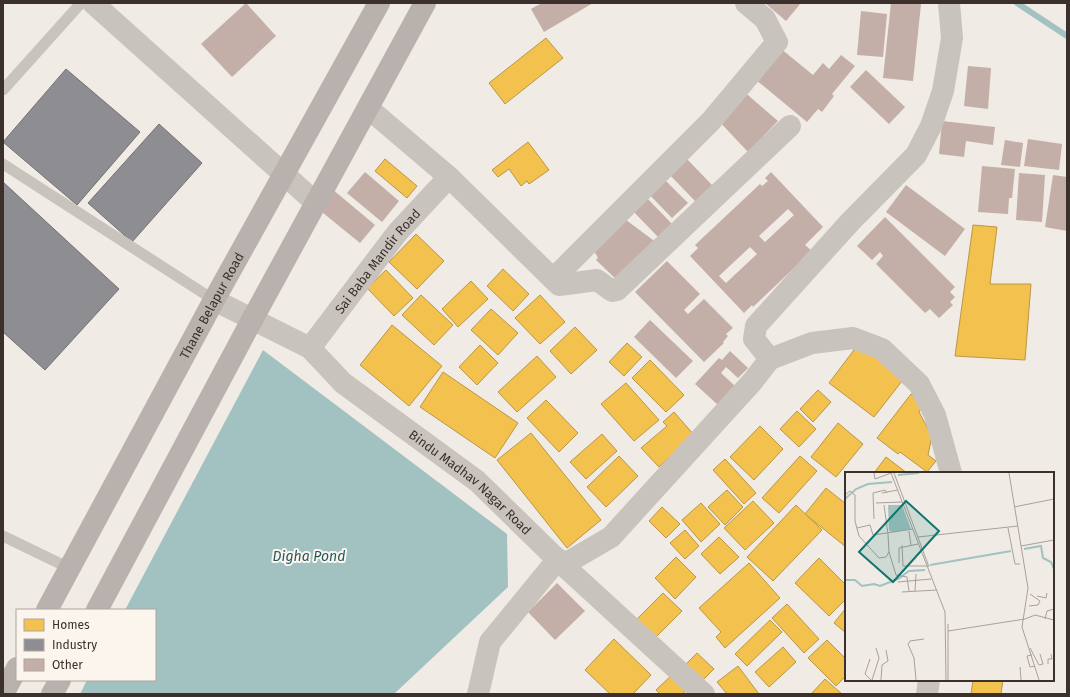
<svg xmlns="http://www.w3.org/2000/svg" width="1070" height="697" font-family="'Fira Sans',sans-serif">
<rect width="100%" height="100%" fill="#f0ebe5"/>
<path fill="#a1c2c1" d="M 263,350 L 507,534 L 508,587 L 394,694 L 80,694 L 87,680 L 155,680 L 155,610 L 125,610 Z"/>
<g fill="#f2c14e" stroke="#bb9644">
<path d="M 546,38 L 563,58 L 505,104 L 489,83 Z"/>
<path d="M 528,142 L 549,170 L 529,184 L 527,181 L 521,186 L 509,169 L 498,177 L 492,170 Z"/>
<path d="M 385,159 L 417,186 L 407,198 L 375,171 Z"/>
<path d="M 973,225 L 997,227 L 990,284 L 1031,284 L 1025,360 L 955,356 Z"/>
<path d="M 416,234 L 444,261 L 417,289 L 389,262 Z"/>
<path d="M 503,269 L 529,294 L 513,311 L 487,286 Z"/>
<path d="M 386,270 L 413,298 L 394,316 L 367,288 Z"/>
<path d="M 471,281 L 488,299 L 458,327 L 442,309 Z"/>
<path d="M 421,295 L 453,325 L 434,345 L 402,315 Z"/>
<path d="M 540,295 L 565,322 L 540,344 L 515,318 Z"/>
<path d="M 491,309 L 518,333 L 498,355 L 471,330 Z"/>
<path d="M 392,325 L 442,366 L 409,406 L 360,365 Z"/>
<path d="M 575,327 L 597,350 L 571,374 L 550,351 Z"/>
<path d="M 860,342 L 906,376 L 874,417 L 829,383 Z"/>
<path d="M 627,343 L 642,357 L 624,376 L 609,362 Z"/>
<path d="M 480,345 L 498,363 L 477,385 L 459,367 Z"/>
<path d="M 537,356 L 556,377 L 517,412 L 498,392 Z"/>
<path d="M 650,360 L 684,395 L 666,412 L 632,378 Z"/>
<path d="M 443,372 L 518,423 L 495,458 L 420,407 Z"/>
<path d="M 626,383 L 659,420 L 634,441 L 601,404 Z"/>
<path d="M 818,390 L 831,402 L 813,422 L 800,409 Z"/>
<path d="M 911,394 L 925,404 L 919,412 L 932,436 L 928,455 L 936,461 L 927,472 L 900,452 L 898,454 L 877,438 Z"/>
<path d="M 546,400 L 578,433 L 559,452 L 527,418 Z"/>
<path d="M 797,411 L 816,429 L 799,447 L 780,429 Z"/>
<path d="M 674,412 L 694,435 L 659,467 L 641,448 L 667,426 L 663,422 Z"/>
<path d="M 838,423 L 863,444 L 836,477 L 811,457 Z"/>
<path d="M 760,426 L 783,449 L 754,480 L 730,457 Z"/>
<path d="M 531,433 L 601,520 L 567,548 L 497,460 Z"/>
<path d="M 602,434 L 617,451 L 586,479 L 570,462 Z"/>
<path d="M 619,456 L 638,476 L 606,507 L 587,487 Z"/>
<path d="M 800,456 L 817,471 L 779,513 L 762,498 Z"/>
<path d="M 886,457 L 907,473 L 874,473 Z"/>
<path d="M 725,459 L 756,493 L 744,504 L 713,470 Z"/>
<path d="M 826,488 L 846,504 L 846,547 L 805,514 Z"/>
<path d="M 727,490 L 743,507 L 725,525 L 708,507 Z"/>
<path d="M 753,501 L 774,523 L 745,550 L 724,528 Z"/>
<path d="M 701,503 L 720,524 L 701,542 L 682,520 Z"/>
<path d="M 796,505 L 822,530 L 773,581 L 747,557 Z"/>
<path d="M 662,507 L 680,524 L 666,538 L 649,521 Z"/>
<path d="M 685,530 L 699,546 L 685,559 L 670,543 Z"/>
<path d="M 719,537 L 739,557 L 720,574 L 701,554 Z"/>
<path d="M 676,557 L 696,577 L 675,599 L 655,578 Z"/>
<path d="M 819,558 L 846,585 L 846,599 L 829,616 L 795,583 Z"/>
<path d="M 749,563 L 780,598 L 725,648 L 716,637 L 721,632 L 699,608 Z"/>
<path d="M 663,593 L 682,611 L 654,639 L 635,621 Z"/>
<path d="M 787,604 L 819,639 L 804,653 L 772,618 Z"/>
<path d="M 846,608 L 846,633 L 834,623 Z"/>
<path d="M 770,620 L 782,632 L 747,666 L 735,654 Z"/>
<path d="M 614,639 L 651,675 L 633,694 L 610,694 L 585,670 Z"/>
<path d="M 827,640 L 846,659 L 846,676 L 836,686 L 808,658 Z"/>
<path d="M 783,647 L 796,662 L 769,687 L 755,672 Z"/>
<path d="M 697,653 L 714,669 L 702,681 L 685,665 Z"/>
<path d="M 738,666 L 759,694 L 727,694 L 717,682 Z"/>
<path d="M 674,673 L 689,688 L 682,694 L 660,694 L 656,690 Z"/>
<path d="M 825,679 L 842,694 L 811,694 Z"/>
<path d="M 973,680 L 1003,680 L 1001,694 L 971,694 Z"/>
</g>
<g fill="#8d8d92" stroke="#747173">
<path d="M 66,69 L 140,132 L 77,205 L 3,142 Z"/>
<path d="M 159,124 L 202,163 L 132,242 L 88,203 Z"/>
<path d="M 3,182 L 119,289 L 45,370 L 3,332 Z"/>
</g>
<g fill="none" stroke-linecap="round" stroke-linejoin="round">
<path stroke="#a1c2c1" stroke-width="6" d="M 1017,3 L 1067,36"/>
</g>
<g fill="#c3afa7" fill-rule="evenodd">
<path d="M 246,3 L 276,36 L 232,77 L 201,44 Z"/>
<path d="M 542,3 L 593,3 L 544,32 L 531,9 Z"/>
<path d="M 765,3 L 801,3 L 786,21 Z"/>
<path d="M 891,3 L 921,4 L 913,81 L 883,78 Z"/>
<path d="M 861,11 L 887,14 L 883,57 L 857,55 Z"/>
<path d="M 780,48 L 813,75 L 823,63 L 829,69 L 841,55 L 855,66 L 832,94 L 834,96 L 822,112 L 818,109 L 807,122 L 755,79 Z"/>
<path d="M 968,66 L 991,68 L 988,109 L 964,106 Z"/>
<path d="M 866,70 L 905,107 L 889,124 L 850,87 Z"/>
<path d="M 741,89 L 778,121 L 748,152 L 716,118 Z"/>
<path d="M 942,121 L 995,127 L 993,145 L 966,141 L 964,157 L 939,154 Z"/>
<path d="M 1028,139 L 1062,144 L 1059,170 L 1024,166 Z"/>
<path d="M 1005,140 L 1023,143 L 1020,167 L 1001,165 Z"/>
<path d="M 684,156 L 713,186 L 696,202 L 667,172 Z"/>
<path d="M 982,166 L 1015,169 L 1012,198 L 1009,198 L 1008,214 L 978,212 Z"/>
<path d="M 365,172 L 399,201 L 382,222 L 347,193 Z"/>
<path d="M 771,172 L 823,227 L 805,245 L 812,251 L 753,307 L 752,305 L 744,313 L 690,256 L 698,248 L 695,245 L 760,184 L 762,186 L 768,181 L 765,178 ZM 788,209 L 794,215 L 765,242 L 759,236 ZM 750,247 L 757,254 L 726,283 L 719,276 Z"/>
<path d="M 1019,173 L 1045,175 L 1042,222 L 1016,220 Z"/>
<path d="M 659,174 L 688,203 L 672,218 L 644,189 Z"/>
<path d="M 1053,175 L 1067,177 L 1067,231 L 1045,227 Z"/>
<path d="M 906,185 L 965,229 L 945,256 L 886,212 Z"/>
<path d="M 332,189 L 375,225 L 360,243 L 317,208 Z"/>
<path d="M 643,194 L 673,225 L 659,238 L 629,207 Z"/>
<path d="M 622,217 L 657,243 L 619,282 L 596,260 L 598,258 L 591,245 Z"/>
<path d="M 885,217 L 955,287 L 950,292 L 955,297 L 950,302 L 953,305 L 939,318 L 930,309 L 925,313 L 876,264 L 883,256 L 880,252 L 872,260 L 857,246 Z"/>
<path d="M 667,261 L 700,294 L 684,310 L 688,314 L 704,299 L 733,328 L 726,334 L 728,336 L 723,342 L 724,343 L 704,362 L 635,292 Z"/>
<path d="M 650,320 L 693,361 L 676,378 L 634,337 Z"/>
<path d="M 730,351 L 748,368 L 738,378 L 726,367 L 721,373 L 735,386 L 718,405 L 695,384 L 719,358 L 722,360 Z"/>
<path d="M 557,583 L 585,611 L 555,640 L 528,612 Z"/>
</g>
<g fill="none" stroke-linecap="round" stroke-linejoin="round">
<g stroke="#c9c3be" stroke-width="11">
<path d="M 3,90 L 81,3"/>
<path d="M 3,164 L 214,300"/>
<path d="M 3,536 L 69,568"/>
</g>
<g stroke="#c9c3be" stroke-width="22">
<path d="M 93,3 L 316,203"/>
<path d="M 368,108 L 449,177 L 559,285 L 597,280 L 612,291 L 617,290 L 790,126"/>
<path d="M 553,279 L 711,121 L 777,42 L 765,19 L 746,3"/>
<path id="s1" d="M 214,300 L 310,348 L 343,383 L 477,481 L 563,565 L 704,694"/>
<path id="s2" d="M 310,348 L 397,233 L 449,177"/>
<path d="M 770,359 L 754,339 L 756,326 L 851,221 L 916,155 L 931,126 L 943,91 L 952,38 L 949,3"/>
<path d="M 563,565 L 611,537 L 752,382 L 770,359 L 812,343 L 853,338 L 882,349 L 919,384 L 935,415 L 951,473"/>
<path d="M 478,694 L 490,642 L 558,559"/>
<path d="M 927,694 L 929,680"/>
</g>
<g stroke="#b8b1ad" stroke-width="22">
<path id="s3" d="M 47,610 L 214,300 L 379,3"/>
<path d="M 97,610 L 252,320 L 425,3"/>
<path d="M 3,694 L 17,668"/>
<path d="M 52,694 L 60,680"/>
</g>
</g>
<g text-anchor="middle" stroke-width="4" stroke-linejoin="round" paint-order="stroke">
<g font-size="13" fill="#3b302b" stroke="#fbf5ee">
<text dy="5" stroke="none"><textPath href="#s2" startOffset="110">Sai Baba Mandir Road</textPath></text>
<text dy="5" stroke="none"><textPath href="#s3" startOffset="346">Thane Belapur Road</textPath></text>
<text dy="5" stroke="none"><textPath href="#s1" startOffset="317">Bindu Madhav Nagar Road</textPath></text>
</g>
<g font-size="14" font-style="italic" fill="#1f5a5e" stroke="#fbf5ee">
<text x="309" y="561">Digha Pond</text>
</g>
</g>
<g transform="translate(845 472)">
<rect width="209" height="209" fill="#f0ebe5"/>
<path d="M 43,33 L 57,33 L 66,57 L 47,60 L 44,58 Z" fill="#a1c2c1"/>
<path fill="none" stroke="#a1c2c1" stroke-width="2" d="M 53,3 L 74,1M 0,27 L 11,17 L 23,12 L 47,10M 179,77 L 196,74 L 198,86 L 206,90 L 209,97M 85,93 L 166,79M 0,108 L 10,108 L 17,114 L 29,112 L 35,114 L 53,107 L 64,99 L 80,98"/>
<path fill="none" stroke="#a8a09b" stroke-width="1" d="M 29,1 L 30,7 L 46,1M 46,1 L 100,140 L 101,208M 49,1 L 84,95M 164,1 L 183,116 L 177,155 L 194,208M 37,21 L 53,18M 0,23 L 5,19 L 10,23 L 10,49 L 14,64 L 34,86 L 41,85 L 44,80 L 43,62M 31,31 L 57,30M 39,33 L 43,62M 169,35 L 209,27M 29,47 L 28,21 L 40,18 L 42,21M 12,56 L 25,53 L 28,63 L 68,57M 163,56 L 170,92 L 175,92M 64,59 L 66,73M 73,65 L 173,54M 57,73 L 58,94 L 83,94M 176,74 L 209,68M 44,80 L 51,103 L 62,105 L 64,119M 54,91 L 54,76 L 73,72M 53,110 L 86,107M 70,119 L 71,102M 57,120 L 92,118M 192,124 L 201,126 L 202,121M 184,134 L 193,133 L 195,129 L 185,122M 200,147 L 202,139 L 209,137M 103,152 L 103,208M 103,159 L 180,147 L 190,143 L 209,148M 185,176 L 194,193 L 198,192 L 195,182M 187,183 L 182,184 L 185,195 L 190,194M 25,187 L 20,202 L 26,208M 203,192 L 203,187 L 207,187 L 206,182M 175,195 L 176,208M 27,208 L 34,186 L 31,176M 36,208 L 37,193 L 43,189 L 41,178M 71,208 L 69,186 L 63,172 L 65,169 L 79,167"/>
<path fill="#0f766e" fill-opacity="0.15" stroke="#0f766e" stroke-width="2" d="M 61,29 L 94,59 L 48,110 L 14,80 Z"/>
<rect width="209" height="209" fill="none" stroke="#3b302b" stroke-width="2"/>
</g>
<rect width="1070" height="697" fill="none" stroke="#3b302b" stroke-width="8"/>
<rect x="16" y="609" width="140" height="72" fill="#fbf5ee" stroke="#aea6a0"/>
<rect x="24" y="619" width="20" height="12" fill="#f2c14e" stroke="#aea6a0"/>
<text x="52" y="629" font-size="12" fill="#3b302b">Homes</text>
<rect x="24" y="639" width="20" height="12" fill="#8d8d92" stroke="#aea6a0"/>
<text x="52" y="649" font-size="12" fill="#3b302b">Industry</text>
<rect x="24" y="659" width="20" height="12" fill="#c3afa7" stroke="#aea6a0"/>
<text x="52" y="669" font-size="12" fill="#3b302b">Other</text>
</svg>
